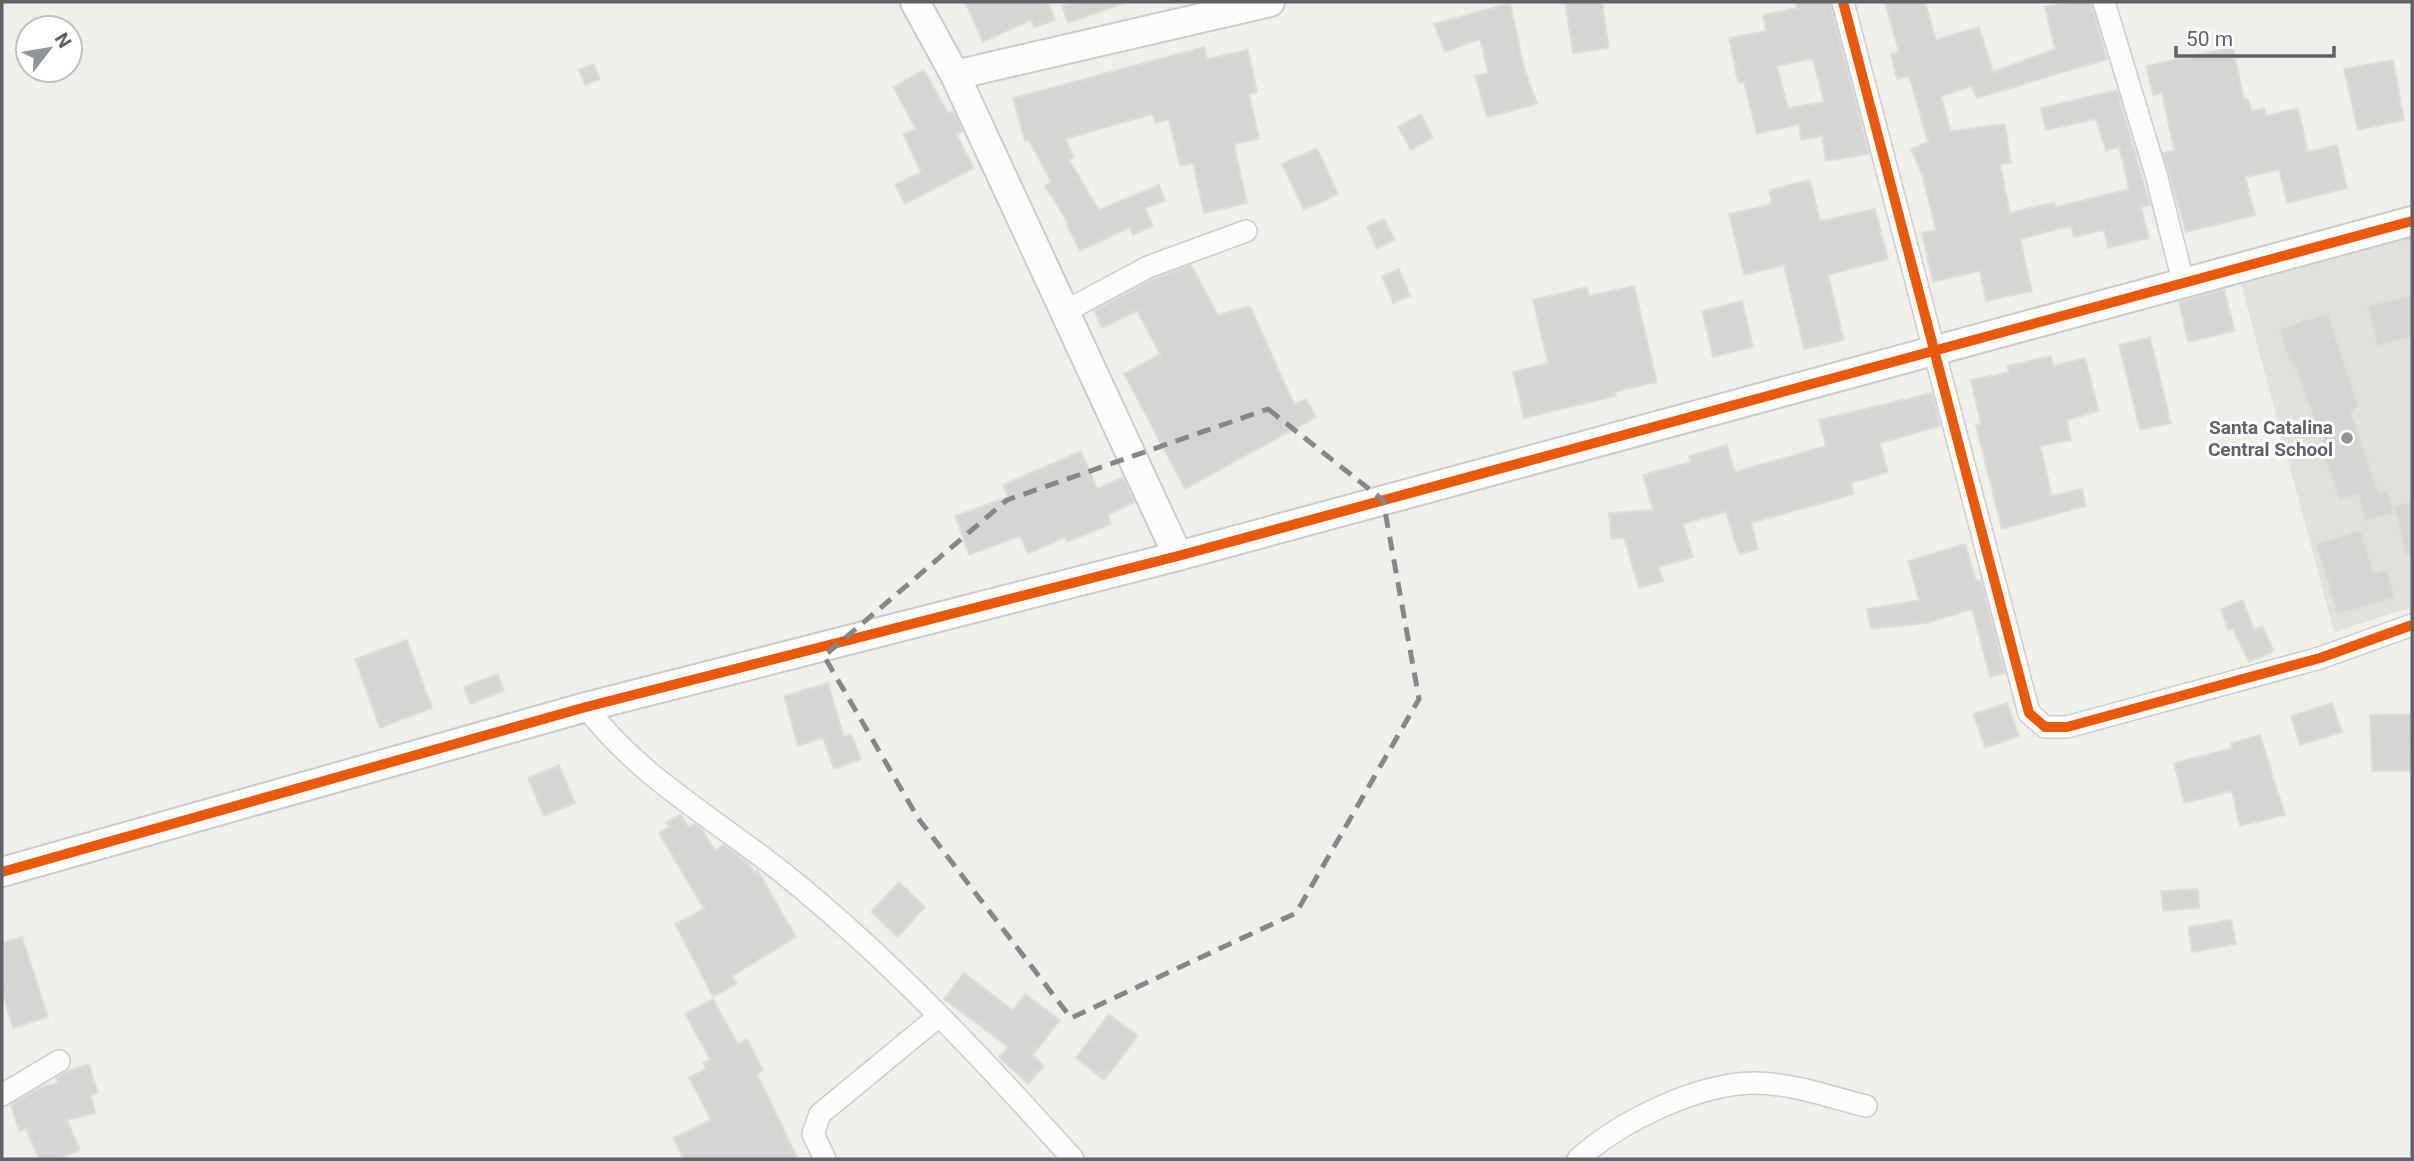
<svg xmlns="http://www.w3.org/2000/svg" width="2414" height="1161" font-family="Roboto,sans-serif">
<rect width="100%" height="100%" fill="#efeeea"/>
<path fill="#e2e0da" d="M 2412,223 L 2412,607 L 2334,632 L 2237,269 Z"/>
<g fill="#d6d5d3" stroke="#deddd9" stroke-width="2" fill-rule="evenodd">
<path d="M 965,2 L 1048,2 L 1055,20 L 1034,28 L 1031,20 L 983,42 Z"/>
<path d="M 1075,2 L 1122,2 L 1122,4 L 1068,23 L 1062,6 Z"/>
<path d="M 1565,2 L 1602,2 L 1609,48 L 1573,53 Z"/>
<path d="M 1795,2 L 1830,2 L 1869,154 L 1826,161 L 1822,136 L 1801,140 L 1799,124 L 1757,134 L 1744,82 L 1738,83 L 1729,38 L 1766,31 L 1763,15 L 1797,8 ZM 1809,59 L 1813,60 L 1824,102 L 1788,108 L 1777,66 Z"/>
<path d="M 1885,2 L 1925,2 L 1936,40 L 1979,27 L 1993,72 L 2055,49 L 2045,7 L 2068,2 L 2091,2 L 2107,59 L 1977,98 L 1971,86 L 1941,97 L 1951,131 L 2005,124 L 2011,163 L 2000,164 L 2010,213 L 2054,202 L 2056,207 L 2129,189 L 2119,147 L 2106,151 L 2096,119 L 2046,130 L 2041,108 L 2117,90 L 2150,205 L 2141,207 L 2149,238 L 2108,248 L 2104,230 L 2074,237 L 2071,226 L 2020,239 L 2032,291 L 1986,301 L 1980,271 L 1933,282 L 1922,233 L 1936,230 L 1922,175 L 1911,149 L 1928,142 L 1909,76 L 1897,79 L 1891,54 L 1899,52 Z"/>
<path d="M 1510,3 L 1523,63 L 1537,104 L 1487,117 L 1475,76 L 1488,73 L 1480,39 L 1445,52 L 1434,24 Z"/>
<path d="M 1204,47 L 1207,59 L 1248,50 L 1257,92 L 1249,94 L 1259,139 L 1234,144 L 1247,203 L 1204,213 L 1193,163 L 1180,166 L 1169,120 L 1155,123 L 1153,114 L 1065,139 L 1074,157 L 1069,160 L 1099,210 L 1159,185 L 1165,201 L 1145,208 L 1153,226 L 1133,235 L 1130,227 L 1080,251 L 1066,224 L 1068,223 L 1045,186 L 1051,182 L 1029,140 L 1025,141 L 1013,98 Z"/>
<path d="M 2233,47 L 2244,100 L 2248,99 L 2252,111 L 2264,108 L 2266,116 L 2298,108 L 2308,152 L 2337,145 L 2347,188 L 2287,203 L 2279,170 L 2245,177 L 2255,215 L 2186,232 L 2163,153 L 2174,150 L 2162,93 L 2153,95 L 2146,66 Z"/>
<path d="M 2393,60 L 2404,120 L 2358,130 L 2344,69 Z"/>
<path d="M 594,64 L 600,79 L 585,85 L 579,70 Z"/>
<path d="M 924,70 L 948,113 L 953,111 L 963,131 L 956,134 L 974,168 L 905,204 L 895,185 L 921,172 L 903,134 L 916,129 L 893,87 Z"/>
<path d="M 1421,114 L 1433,138 L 1411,150 L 1398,127 Z"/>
<path d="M 1317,148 L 1338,194 L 1304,210 L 1282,164 Z"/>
<path d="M 1810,180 L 1820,221 L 1875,209 L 1888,259 L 1828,275 L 1844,340 L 1804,349 L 1784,265 L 1744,275 L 1729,214 L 1772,204 L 1769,190 Z"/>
<path d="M 1384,219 L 1395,240 L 1377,249 L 1367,227 Z"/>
<path d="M 1191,265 L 1218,315 L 1250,306 L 1294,404 L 1306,399 L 1316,417 L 1185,489 L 1124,374 L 1160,354 L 1137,311 L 1102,328 L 1094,311 L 1153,279 Z"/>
<path d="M 1399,269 L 1410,296 L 1393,303 L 1382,276 Z"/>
<path d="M 1634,286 L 1657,382 L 1615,392 L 1616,396 L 1524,418 L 1513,372 L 1548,363 L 1533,300 L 1587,287 L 1589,296 Z"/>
<path d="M 2224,289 L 2235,331 L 2188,342 L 2179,302 Z"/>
<path d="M 2412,295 L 2412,337 L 2377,346 L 2368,306 Z"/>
<path d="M 1742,301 L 1753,347 L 1713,357 L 1702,311 Z"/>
<path d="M 2328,313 L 2359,407 L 2351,411 L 2379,493 L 2388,491 L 2394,514 L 2365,521 L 2358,494 L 2339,500 L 2321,447 L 2324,446 L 2293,362 L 2290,363 L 2279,329 Z"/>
<path d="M 2150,337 L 2171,423 L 2140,430 L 2119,345 Z"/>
<path d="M 2051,356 L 2053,366 L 2085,358 L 2099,411 L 2067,420 L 2071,440 L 2040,446 L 2052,496 L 2082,489 L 2086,506 L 2002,529 L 1976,425 L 1981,424 L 1971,380 L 2009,372 L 2007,366 Z"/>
<path d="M 1932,393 L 1940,426 L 1880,443 L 1888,472 L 1851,483 L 1854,494 L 1751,523 L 1758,549 L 1739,554 L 1726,512 L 1683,524 L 1693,557 L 1658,567 L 1663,581 L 1639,588 L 1624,538 L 1611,539 L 1609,513 L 1653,510 L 1643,475 L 1691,462 L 1689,456 L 1727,445 L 1735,472 L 1826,446 L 1819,420 Z"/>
<path d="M 1081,451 L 1097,489 L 1123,477 L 1135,502 L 1108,515 L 1111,524 L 1067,542 L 1065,537 L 1028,554 L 1020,536 L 969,555 L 955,516 L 1008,497 L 1003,485 Z"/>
<path d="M 2412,501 L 2412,555 L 2406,556 L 2394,506 Z"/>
<path d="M 2360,530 L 2374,573 L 2387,569 L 2395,598 L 2337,614 L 2316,544 Z"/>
<path d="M 1965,544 L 1976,581 L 1981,580 L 2005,673 L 1990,677 L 1972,609 L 1926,623 L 1871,629 L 1867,609 L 1919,600 L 1908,561 Z"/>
<path d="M 2243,600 L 2254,630 L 2262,626 L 2274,651 L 2249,662 L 2233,629 L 2228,630 L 2221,609 Z"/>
<path d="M 407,640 L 432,708 L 380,728 L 355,659 Z"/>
<path d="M 498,674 L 504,691 L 470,704 L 464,687 Z"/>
<path d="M 828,683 L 844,737 L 851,734 L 861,759 L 834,769 L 823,738 L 798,746 L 784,696 Z"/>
<path d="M 2007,703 L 2019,736 L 1985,748 L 1973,714 Z"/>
<path d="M 2332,703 L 2342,732 L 2300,745 L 2291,716 Z"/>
<path d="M 2412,714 L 2410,771 L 2372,771 L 2370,715 Z"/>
<path d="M 2260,735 L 2285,815 L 2240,826 L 2232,791 L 2184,803 L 2174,763 L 2232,748 L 2231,743 Z"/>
<path d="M 559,765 L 575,803 L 544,816 L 528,778 Z"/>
<path d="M 681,814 L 688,827 L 694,824 L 702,829 L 715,851 L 724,845 L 749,864 L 754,872 L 757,870 L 796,937 L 732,976 L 737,984 L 713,997 L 675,924 L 704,909 L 659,833 L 669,827 L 666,822 Z"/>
<path d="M 899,882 L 925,907 L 898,937 L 871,912 Z"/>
<path d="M 2198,889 L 2199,908 L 2163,911 L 2161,891 Z"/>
<path d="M 2231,920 L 2236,944 L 2192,952 L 2188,927 Z"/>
<path d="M 22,937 L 48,1017 L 13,1028 L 2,991 L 2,943 Z"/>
<path d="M 964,973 L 1013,1010 L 1025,994 L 1060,1020 L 1033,1055 L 1044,1066 L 1028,1084 L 999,1057 L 1008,1047 L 944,999 Z"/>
<path d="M 713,999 L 738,1044 L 747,1039 L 763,1070 L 757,1074 L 798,1159 L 684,1159 L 673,1138 L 711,1120 L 689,1078 L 706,1068 L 703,1063 L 710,1059 L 685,1014 Z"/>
<path d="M 1109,1014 L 1138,1036 L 1104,1080 L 1076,1058 Z"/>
<path d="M 89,1064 L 98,1093 L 91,1095 L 95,1113 L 67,1120 L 80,1150 L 58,1159 L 39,1159 L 26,1129 L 19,1131 L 11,1105 L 39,1088 L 58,1083 L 56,1078 L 67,1071 Z"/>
</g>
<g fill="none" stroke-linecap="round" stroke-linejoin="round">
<defs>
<g id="minor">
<path d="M 1843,2 L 2029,713 L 2045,727 L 2067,727 L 2320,658 L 2412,625"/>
<path d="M 2104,2 L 2156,174 L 2183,281"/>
<path d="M 1064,312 L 1148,267 L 1246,231"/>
<path d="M 586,707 C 640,778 714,818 783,873 C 889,958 983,1059 1073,1159"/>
<path d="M 2,1095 L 59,1061"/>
<path d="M 825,1159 L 813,1134 L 820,1114 L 939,1016"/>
<path d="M 1578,1159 C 1621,1121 1696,1084 1754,1083 C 1791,1083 1830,1097 1866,1106"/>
</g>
<g id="tertiary">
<path d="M 915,2 L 955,75 L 1178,556"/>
<path d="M 955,75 L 1270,2"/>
<path d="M 2,872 L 586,707 L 1178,556 L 2412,221"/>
</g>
</defs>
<use href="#minor" stroke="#cbcccc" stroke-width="24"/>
<use href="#tertiary" stroke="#cbcccc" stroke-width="32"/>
<use href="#minor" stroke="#fdfcfc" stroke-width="21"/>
<use href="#tertiary" stroke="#fdfcfc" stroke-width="28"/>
<defs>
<g id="cycleway">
<path d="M 1843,2 L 2029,713 L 2045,727 L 2067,727 L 2320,658 L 2412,625"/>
<path d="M 2,872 L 586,707 L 1178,556 L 2412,221"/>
</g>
</defs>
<use href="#cycleway" stroke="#fff" stroke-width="15"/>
<use href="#cycleway" stroke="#e8590c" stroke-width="10"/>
</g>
<path fill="none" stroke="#84888a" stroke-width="5" stroke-dasharray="14 9" stroke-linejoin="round" d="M 1268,409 L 1383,500 L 1419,699 L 1296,913 L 1071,1018 L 918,818 L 824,656 L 1007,500 Z"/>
<circle fill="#919496" stroke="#fff" stroke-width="2.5" cx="2347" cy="438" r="7"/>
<g text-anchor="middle" stroke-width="6" stroke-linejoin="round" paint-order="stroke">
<g font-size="19" font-weight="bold" fill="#5f6368" stroke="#fff" text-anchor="end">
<text x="2333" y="434">Santa Catalina<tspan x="2333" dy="22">Central School</tspan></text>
</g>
</g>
<rect width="2414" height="1161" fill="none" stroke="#5f6368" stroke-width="7"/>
<g transform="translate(49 49) rotate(59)"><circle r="33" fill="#ffffff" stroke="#bfc1c3" stroke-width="2"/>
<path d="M0-5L12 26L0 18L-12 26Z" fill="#919496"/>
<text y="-10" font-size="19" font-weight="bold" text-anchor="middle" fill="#5f6368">N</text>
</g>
<path d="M2176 46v10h158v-10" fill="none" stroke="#5f6368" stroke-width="3.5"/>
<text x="2186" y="46" font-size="21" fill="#5f6368" stroke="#ffffff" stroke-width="5" paint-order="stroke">50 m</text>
</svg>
